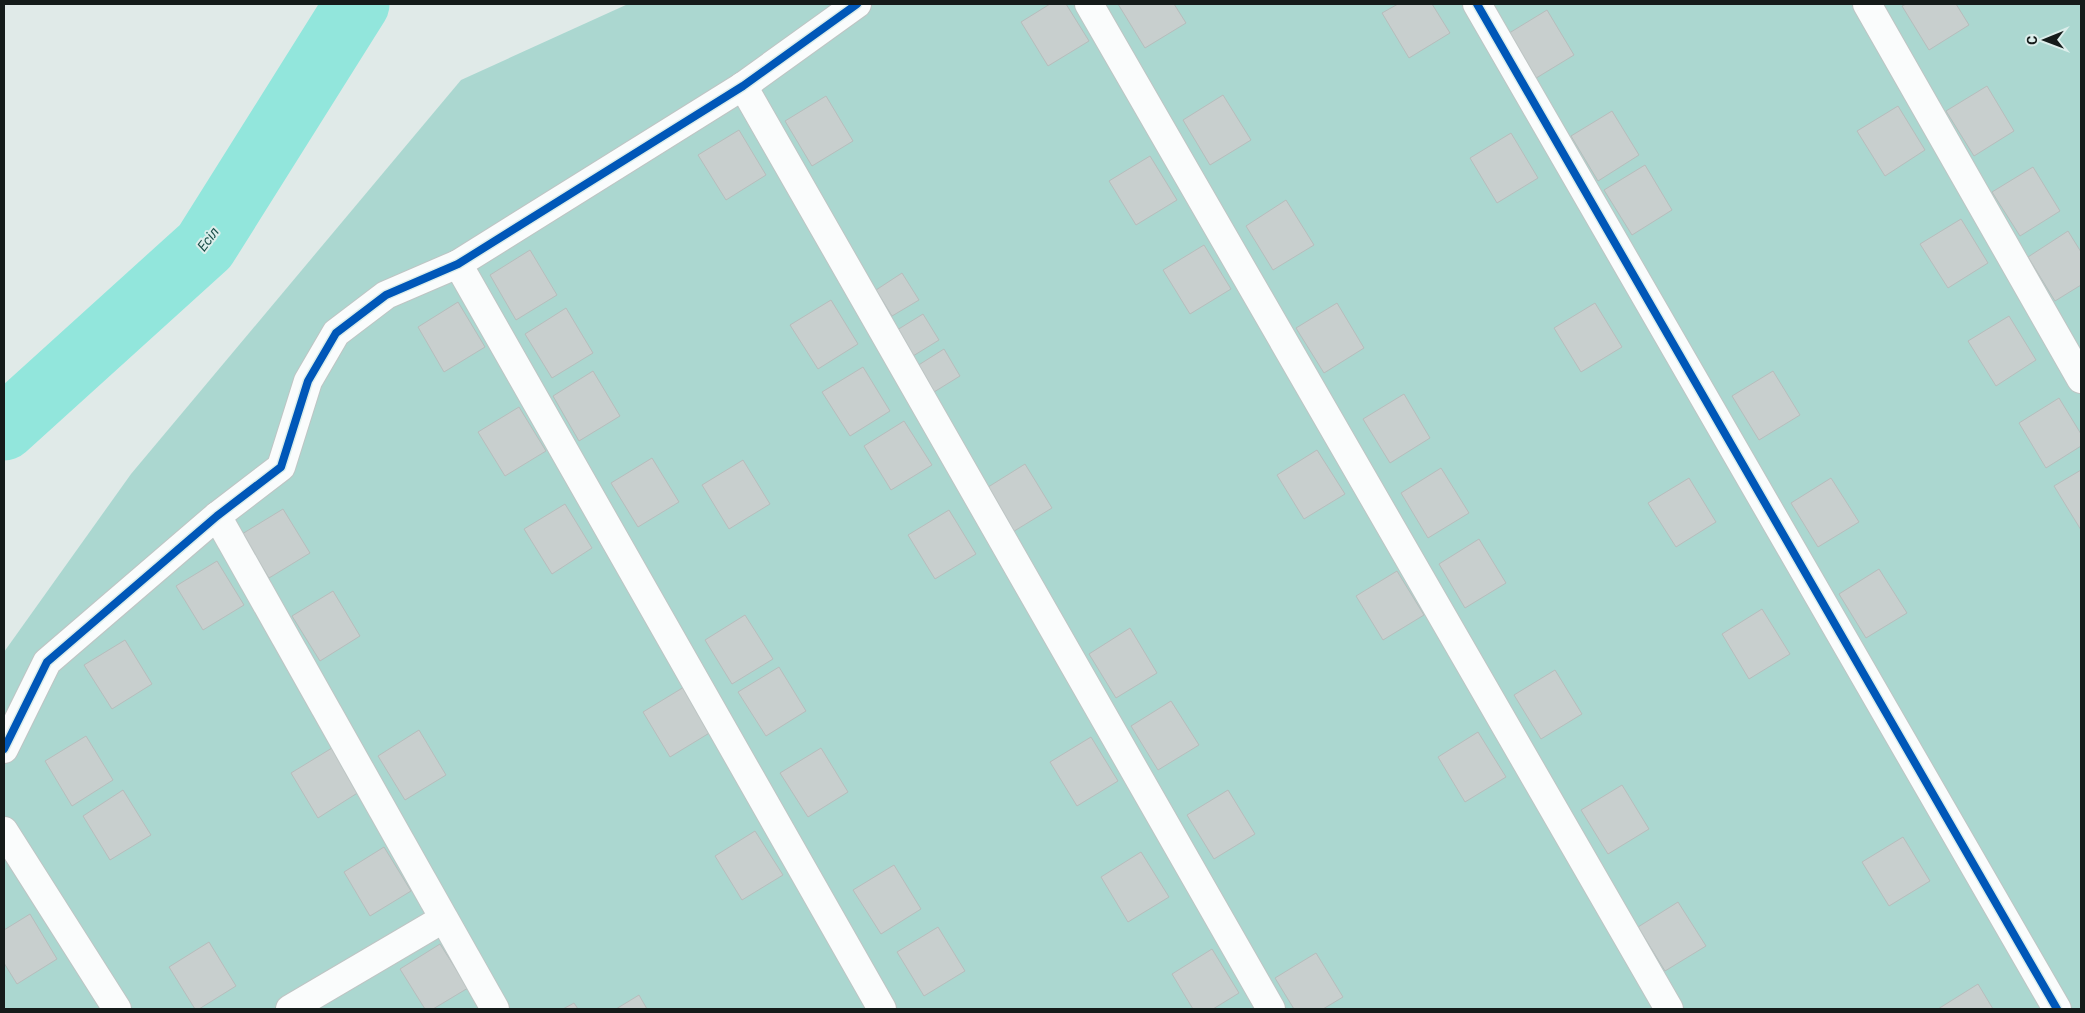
<svg xmlns="http://www.w3.org/2000/svg" width="2085" height="1013" font-family="Roboto,sans-serif">
<rect width="100%" height="100%" fill="#e0eae8"/>
<path fill="#abd7d0" d="M 628,4 L 2081,4 L 2081,1009 L 4,1009 L 4,652 L 131,474 L 461,80 Z"/>
<g fill="none" stroke-linecap="round" stroke-linejoin="round">
<path stroke="#92e6dc" stroke-width="65" d="M 4,428 L 205,246 L 357,4"/>
</g>
<g fill="#c8cfce" stroke="#b6bdbc">
<path d="M 1050,4 L 1066,4 L 1089,41 L 1048,66 L 1021,22 Z"/>
<path d="M 1118,4 L 1174,4 L 1186,23 L 1145,48 Z"/>
<path d="M 1398,4 L 1432,4 L 1450,33 L 1409,58 L 1382,13 Z"/>
<path d="M 1906,4 L 1956,4 L 1969,25 L 1929,50 L 1902,6 Z"/>
<path d="M 1547,10 L 1574,55 L 1533,80 L 1506,35 Z"/>
<path d="M 1987,86 L 2014,131 L 1974,156 L 1946,111 Z"/>
<path d="M 1223,95 L 1251,140 L 1210,165 L 1183,120 Z"/>
<path d="M 826,96 L 853,141 L 812,166 L 785,121 Z"/>
<path d="M 1898,106 L 1925,150 L 1885,176 L 1857,131 Z"/>
<path d="M 1612,111 L 1639,155 L 1598,181 L 1571,136 Z"/>
<path d="M 739,130 L 766,175 L 726,200 L 698,155 Z"/>
<path d="M 1511,133 L 1538,178 L 1497,203 L 1470,158 Z"/>
<path d="M 1150,156 L 1177,200 L 1136,225 L 1109,181 Z"/>
<path d="M 1645,165 L 1672,210 L 1632,235 L 1604,190 Z"/>
<path d="M 2033,167 L 2060,211 L 2020,236 L 1992,192 Z"/>
<path d="M 1286,200 L 1314,245 L 1273,270 L 1246,226 Z"/>
<path d="M 1961,219 L 1988,263 L 1948,288 L 1920,244 Z"/>
<path d="M 2068,231 L 2081,252 L 2081,285 L 2055,301 L 2028,257 Z"/>
<path d="M 1204,245 L 1231,289 L 1190,314 L 1163,270 Z"/>
<path d="M 530,250 L 557,295 L 516,320 L 490,275 Z"/>
<path d="M 902,273 L 919,300 L 892,316 L 876,290 Z"/>
<path d="M 831,300 L 858,344 L 818,369 L 790,325 Z"/>
<path d="M 458,302 L 485,347 L 444,372 L 418,327 Z"/>
<path d="M 1337,303 L 1364,348 L 1324,373 L 1296,328 Z"/>
<path d="M 1595,303 L 1622,347 L 1581,372 L 1554,328 Z"/>
<path d="M 566,308 L 593,353 L 552,378 L 525,334 Z"/>
<path d="M 923,314 L 939,340 L 913,356 L 897,330 Z"/>
<path d="M 2009,316 L 2036,360 L 1996,386 L 1968,341 Z"/>
<path d="M 944,349 L 960,376 L 934,392 L 917,366 Z"/>
<path d="M 863,367 L 890,411 L 850,436 L 822,392 Z"/>
<path d="M 593,371 L 620,416 L 579,441 L 553,396 Z"/>
<path d="M 1773,371 L 1800,415 L 1759,440 L 1732,396 Z"/>
<path d="M 1404,394 L 1430,438 L 1390,463 L 1363,419 Z"/>
<path d="M 2059,398 L 2081,434 L 2081,446 L 2046,468 L 2019,423 Z"/>
<path d="M 519,407 L 546,451 L 505,476 L 478,432 Z"/>
<path d="M 904,421 L 932,465 L 891,490 L 864,446 Z"/>
<path d="M 1317,450 L 1345,494 L 1304,519 L 1277,475 Z"/>
<path d="M 652,458 L 679,502 L 638,527 L 611,483 Z"/>
<path d="M 743,460 L 770,504 L 729,529 L 702,485 Z"/>
<path d="M 1025,464 L 1052,508 L 1011,533 L 985,489 Z"/>
<path d="M 1441,468 L 1469,513 L 1428,538 L 1401,493 Z"/>
<path d="M 2081,470 L 2081,530 L 2054,486 Z"/>
<path d="M 1689,478 L 1716,522 L 1676,547 L 1648,503 Z"/>
<path d="M 1831,478 L 1859,522 L 1818,547 L 1791,503 Z"/>
<path d="M 565,504 L 592,548 L 552,574 L 524,529 Z"/>
<path d="M 283,509 L 310,553 L 269,578 L 242,534 Z"/>
<path d="M 949,510 L 976,554 L 935,579 L 908,535 Z"/>
<path d="M 1479,539 L 1506,583 L 1465,608 L 1439,564 Z"/>
<path d="M 217,561 L 244,605 L 203,630 L 176,586 Z"/>
<path d="M 1879,569 L 1907,613 L 1866,638 L 1839,594 Z"/>
<path d="M 1397,571 L 1424,615 L 1383,640 L 1356,596 Z"/>
<path d="M 333,591 L 360,636 L 320,661 L 292,616 Z"/>
<path d="M 1762,609 L 1790,654 L 1749,679 L 1722,634 Z"/>
<path d="M 745,615 L 773,659 L 732,684 L 705,640 Z"/>
<path d="M 1130,628 L 1157,673 L 1116,698 L 1089,654 Z"/>
<path d="M 125,640 L 152,684 L 112,709 L 84,665 Z"/>
<path d="M 779,667 L 806,711 L 766,736 L 738,692 Z"/>
<path d="M 1555,670 L 1582,714 L 1541,739 L 1514,695 Z"/>
<path d="M 684,687 L 711,732 L 670,757 L 643,712 Z"/>
<path d="M 1171,701 L 1199,745 L 1158,770 L 1131,726 Z"/>
<path d="M 419,730 L 446,775 L 405,800 L 378,756 Z"/>
<path d="M 1478,732 L 1506,777 L 1465,802 L 1438,757 Z"/>
<path d="M 86,736 L 113,780 L 72,806 L 45,761 Z"/>
<path d="M 1091,737 L 1118,781 L 1077,806 L 1050,762 Z"/>
<path d="M 332,748 L 359,792 L 318,818 L 291,773 Z"/>
<path d="M 821,748 L 848,792 L 808,817 L 780,773 Z"/>
<path d="M 1622,785 L 1649,829 L 1608,854 L 1581,810 Z"/>
<path d="M 123,790 L 151,835 L 110,860 L 83,816 Z"/>
<path d="M 1228,790 L 1255,834 L 1214,859 L 1187,815 Z"/>
<path d="M 755,831 L 783,875 L 742,900 L 715,856 Z"/>
<path d="M 1903,837 L 1930,881 L 1889,906 L 1862,862 Z"/>
<path d="M 384,847 L 411,891 L 370,916 L 344,872 Z"/>
<path d="M 1141,852 L 1169,897 L 1128,922 L 1101,877 Z"/>
<path d="M 894,865 L 921,909 L 881,934 L 853,890 Z"/>
<path d="M 1678,902 L 1706,946 L 1665,971 L 1638,927 Z"/>
<path d="M 30,914 L 57,959 L 17,984 L 4,963 L 4,930 Z"/>
<path d="M 938,927 L 965,971 L 924,996 L 897,952 Z"/>
<path d="M 209,942 L 236,986 L 199,1009 L 195,1009 L 169,967 Z"/>
<path d="M 440,944 L 468,988 L 433,1009 L 425,1009 L 400,969 Z"/>
<path d="M 1212,949 L 1239,993 L 1213,1009 L 1193,1009 L 1172,974 Z"/>
<path d="M 1316,953 L 1343,997 L 1323,1009 L 1294,1009 L 1275,978 Z"/>
<path d="M 1978,984 L 1993,1009 L 1938,1009 Z"/>
<path d="M 639,995 L 647,1009 L 616,1009 Z"/>
<path d="M 574,1003 L 578,1009 L 563,1009 Z"/>
</g>
<g fill="none" stroke-linecap="round" stroke-linejoin="round">
<defs>
<g id="street">
<path d="M 1089,4 L 1669,1009"/>
<path d="M 1477,4 L 2057,1009"/>
<path d="M 1867,4 L 2081,379"/>
<path d="M 743,86 L 1271,1009"/>
<path d="M 458,264 L 882,1009"/>
<path d="M 217,516 L 495,1009"/>
<path d="M 4,749 L 47,662 L 217,516 L 281,467 L 308,381 L 336,333 L 386,295 L 458,264 L 743,86 L 857,4"/>
<path d="M 4,831 L 117,1009"/>
<path d="M 290,1009 L 443,919"/>
</g>
</defs>
<use href="#street" stroke="#bec5c4" stroke-width="30"/>
<use href="#street" stroke="#fafcfc" stroke-width="28"/>
<defs>
<g id="cycleway">
<path d="M 1477,4 L 2057,1009"/>
<path d="M 4,749 L 47,662 L 217,516 L 281,467 L 308,381 L 336,333 L 386,295 L 458,264 L 743,86 L 857,4"/>
</g>
</defs>
<use href="#cycleway" stroke="#dceeeb" stroke-width="11"/>
<use href="#cycleway" stroke="#0057b8" stroke-width="8"/>
</g>
<g text-anchor="middle" stroke-width="4" stroke-linejoin="round" paint-order="stroke">
<g font-size="14" font-style="italic" fill="#1a4e48" stroke="#dceeeb">
<text transform="translate(208 239) rotate(-53)" y="5">Есіл</text>
</g>
</g>
<rect width="2085" height="1013" fill="none" stroke="#151b1a" stroke-width="10"/>
<g transform="translate(2045 40) rotate(269)" stroke="#dceeeb" stroke-width="4" paint-order="stroke">
<path d="M0-4L9 19L0 12L-9 19Z" fill="#151b1a"/>
<text y="-8" font-size="14" font-weight="bold" text-anchor="middle" fill="#151b1a">С</text>
</g>
</svg>
